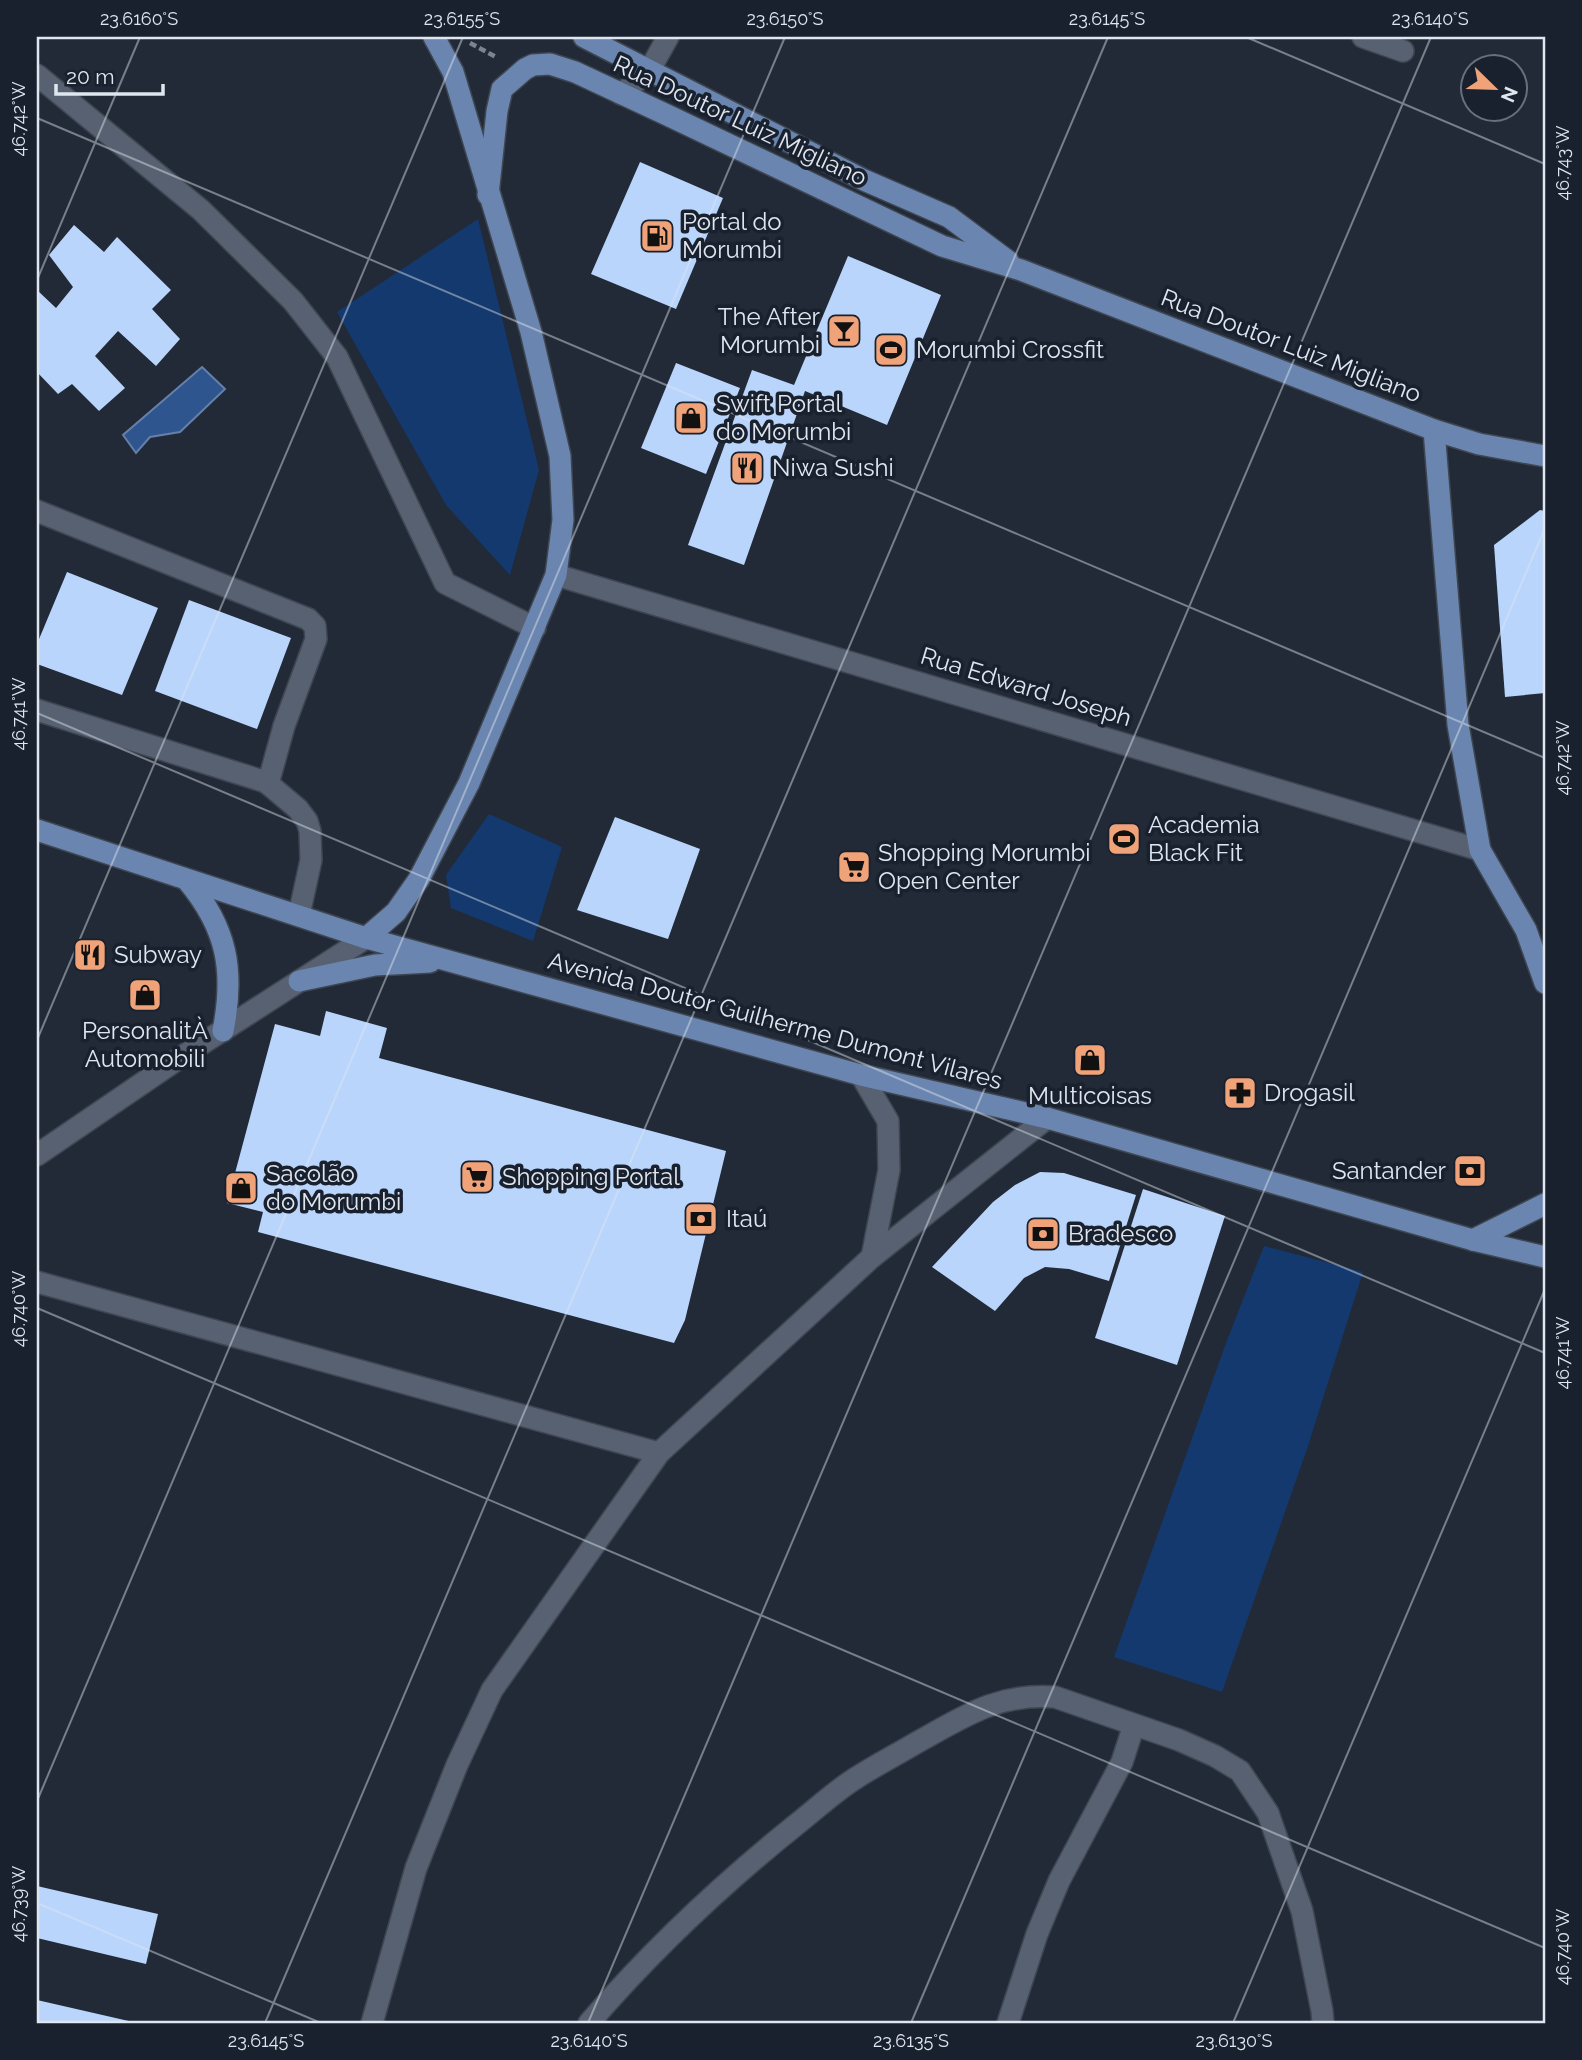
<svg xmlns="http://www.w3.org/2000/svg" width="1582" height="2060" font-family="Raleway,sans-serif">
<rect width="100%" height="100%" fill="#222a37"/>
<g fill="#14396e">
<path d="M 478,219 L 539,470 L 510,575 L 446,505 L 337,312 Z"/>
<path d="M 489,814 L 562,847 L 533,941 L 451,908 L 446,875 Z"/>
<path d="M 1264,1246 L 1363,1272 L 1307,1449 L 1222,1692 L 1114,1657 L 1226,1343 Z"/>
</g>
<path fill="#2f558e" stroke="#6480ab" stroke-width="2" d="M 202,367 L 225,389 L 180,432 L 150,437 L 136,453 L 123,435 Z"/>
<g fill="#bad5fc">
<path d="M 640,162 L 723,198 L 676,309 L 591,274 Z"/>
<path d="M 74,225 L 104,252 L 117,237 L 171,290 L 152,309 L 180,339 L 156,366 L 118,331 L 95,356 L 125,388 L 99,411 L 72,384 L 58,394 L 37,372 L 37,290 L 56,308 L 73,287 L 49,255 Z"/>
<path d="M 848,256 L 941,295 L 887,425 L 805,391 L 744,565 L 688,545 L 752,370 L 794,385 Z"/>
<path d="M 676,363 L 740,388 L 706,474 L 641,448 Z"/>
<path d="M 1540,510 L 1545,511 L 1545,693 L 1505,697 L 1494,545 Z"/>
<path d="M 67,572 L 158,608 L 122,695 L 37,664 L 37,644 Z"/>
<path d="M 189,600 L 291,638 L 257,729 L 155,691 Z"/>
<path d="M 615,817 L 700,849 L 668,939 L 577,910 Z"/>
<path d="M 326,1011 L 387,1028 L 379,1058 L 726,1151 L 685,1320 L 674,1343 L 258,1232 L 263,1212 L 227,1203 L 275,1024 L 320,1036 Z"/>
<path d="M 1040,1172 L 1064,1173 L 1136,1195 L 1109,1281 L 1069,1269 L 1045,1267 L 1024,1278 L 995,1311 L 932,1267 L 993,1202 L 1015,1185 Z"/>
<path d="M 1143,1189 L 1225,1216 L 1177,1365 L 1095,1338 Z"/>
<path d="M 37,1886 L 158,1914 L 146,1964 L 37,1938 Z"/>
<path d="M 37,2000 L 133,2022 L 133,2023 L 37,2023 Z"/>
</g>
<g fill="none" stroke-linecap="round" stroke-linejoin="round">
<defs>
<g id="minor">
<path d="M 1363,37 L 1403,51"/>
<path d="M 37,75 L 201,210 L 293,301 L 337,357 L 445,583 L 535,628"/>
<path d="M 621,94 L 649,71 L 668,37"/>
<path d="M 37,511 L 308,619 L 315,626 L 316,639 L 284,726 L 268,784"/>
<path d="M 556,575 L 1480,850"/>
<path d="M 37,710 L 266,782 L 298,809 L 307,821 L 310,831 L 311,860 L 299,915"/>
<path d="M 861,1075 L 888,1121 L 889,1170 L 872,1257"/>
<path d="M 37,1155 L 172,1063 L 366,938"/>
<path d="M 37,1282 L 659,1453"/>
<path d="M 372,2023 L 416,1868 L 457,1765 L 492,1690 L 659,1453 L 872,1257 L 1047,1118"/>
<path d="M 589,2023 C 652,1950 722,1884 797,1824 C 816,1809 835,1791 856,1778 C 876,1765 896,1755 916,1743 C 965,1716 997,1693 1055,1697 L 1179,1740 L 1215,1756 L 1240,1771 L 1268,1813 L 1302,1911 L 1322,2011 L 1323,2023"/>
<path d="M 1008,2023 L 1037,1934 L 1059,1881 L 1122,1762 L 1134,1725"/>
</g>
<g id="major">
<path d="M 584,37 L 864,180 L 949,217 L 1008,261"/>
<path d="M 488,195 L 497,111 L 502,89 L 525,69 L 533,65 L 550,64 L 575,72 L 665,114 L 942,246 L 1021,270 L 1434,430 L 1479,444 L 1545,456"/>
<path d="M 1434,430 L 1458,725 L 1480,850 L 1526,930 L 1545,983"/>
<path d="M 37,830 L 366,938 L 861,1075 L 1047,1118 L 1473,1240 L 1545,1257"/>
<path d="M 187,880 C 227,928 235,970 223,1031"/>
<path d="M 366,938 L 396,912 L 419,879 L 469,783 L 556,575 L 563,520 L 560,456 L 531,332 L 453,72 L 434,37"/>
<path d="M 299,981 L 375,965 L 430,962"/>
<path d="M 1473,1240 L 1545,1204"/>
</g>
</defs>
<use href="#minor" stroke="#3e4651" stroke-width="24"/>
<use href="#major" stroke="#3e4651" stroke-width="24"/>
<path stroke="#7d848f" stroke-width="4.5" stroke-dasharray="7 3.5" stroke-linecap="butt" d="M 470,43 L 496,57"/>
<use href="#minor" stroke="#576171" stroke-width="21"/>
<use href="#major" stroke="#6a85af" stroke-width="21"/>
</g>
<path fill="none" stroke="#e0e6ef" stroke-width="2" stroke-opacity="0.45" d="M 1246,37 L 1545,164M 37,118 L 1545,758M 37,280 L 140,37M 37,713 L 1545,1353M 37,1040 L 463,37M 37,1308 L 1545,1948M 37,1801 L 785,37M 37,1903 L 321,2023M 265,2023 L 1108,37M 588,2023 L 1431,37M 911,2023 L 1545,528M 1233,2023 L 1545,1289"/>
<defs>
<symbol id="fuel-square" viewBox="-11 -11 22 22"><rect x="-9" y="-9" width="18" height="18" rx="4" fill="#f0a279" stroke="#18212d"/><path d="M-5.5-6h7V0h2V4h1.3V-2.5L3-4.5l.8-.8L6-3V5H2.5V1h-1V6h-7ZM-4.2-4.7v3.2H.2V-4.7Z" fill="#111"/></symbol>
<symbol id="bar-square" viewBox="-11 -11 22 22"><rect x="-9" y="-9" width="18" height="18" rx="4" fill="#f0a279" stroke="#18212d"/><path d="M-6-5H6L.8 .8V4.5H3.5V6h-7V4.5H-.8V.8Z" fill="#111"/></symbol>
<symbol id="stadium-square" viewBox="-11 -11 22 22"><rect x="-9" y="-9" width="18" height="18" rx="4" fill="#f0a279" stroke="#18212d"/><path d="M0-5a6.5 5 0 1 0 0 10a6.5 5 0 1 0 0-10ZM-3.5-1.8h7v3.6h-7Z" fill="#111"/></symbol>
<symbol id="shop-square" viewBox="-11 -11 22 22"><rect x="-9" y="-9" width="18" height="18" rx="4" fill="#f0a279" stroke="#18212d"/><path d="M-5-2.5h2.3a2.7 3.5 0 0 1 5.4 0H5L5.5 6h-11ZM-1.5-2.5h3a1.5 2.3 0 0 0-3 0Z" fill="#111"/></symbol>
<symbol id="restaurant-square" viewBox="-11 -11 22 22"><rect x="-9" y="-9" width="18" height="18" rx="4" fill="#f0a279" stroke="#18212d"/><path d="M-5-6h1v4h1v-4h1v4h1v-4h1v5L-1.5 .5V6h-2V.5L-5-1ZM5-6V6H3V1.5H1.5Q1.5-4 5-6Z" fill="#111"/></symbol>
<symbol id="supermarket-square" viewBox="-11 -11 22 22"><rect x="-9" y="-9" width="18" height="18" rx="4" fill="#f0a279" stroke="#18212d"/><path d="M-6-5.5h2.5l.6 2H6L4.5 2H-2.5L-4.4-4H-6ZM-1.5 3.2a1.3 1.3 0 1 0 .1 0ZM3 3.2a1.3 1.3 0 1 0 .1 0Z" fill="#111"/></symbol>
<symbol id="pharmacy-square" viewBox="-11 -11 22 22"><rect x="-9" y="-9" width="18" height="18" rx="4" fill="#f0a279" stroke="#18212d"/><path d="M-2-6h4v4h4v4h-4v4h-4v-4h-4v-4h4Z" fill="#111"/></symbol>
<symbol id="bank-square" viewBox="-11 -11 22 22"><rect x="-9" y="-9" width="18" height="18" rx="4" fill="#f0a279" stroke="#18212d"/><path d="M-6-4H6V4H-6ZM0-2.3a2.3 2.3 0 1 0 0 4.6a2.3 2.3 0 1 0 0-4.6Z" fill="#111"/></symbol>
</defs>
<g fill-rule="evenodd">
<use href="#fuel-square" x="638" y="217" width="38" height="38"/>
<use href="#bar-square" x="825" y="312" width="38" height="38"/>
<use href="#stadium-square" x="872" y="331" width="38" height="38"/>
<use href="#shop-square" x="672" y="399" width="38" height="38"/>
<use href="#restaurant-square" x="728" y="449" width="38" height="38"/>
<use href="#stadium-square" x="1105" y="820" width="38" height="38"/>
<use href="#supermarket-square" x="835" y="848" width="38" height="38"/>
<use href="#restaurant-square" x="71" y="936" width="38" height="38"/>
<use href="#shop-square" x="126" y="976" width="38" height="38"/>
<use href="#shop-square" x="1071" y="1041" width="38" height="38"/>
<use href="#pharmacy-square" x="1221" y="1074" width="38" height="38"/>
<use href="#bank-square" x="1451" y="1152" width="38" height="38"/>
<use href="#supermarket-square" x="458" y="1158" width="38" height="38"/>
<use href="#shop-square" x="222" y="1169" width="38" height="38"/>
<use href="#bank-square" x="682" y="1200" width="38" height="38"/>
<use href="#bank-square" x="1024" y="1215" width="38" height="38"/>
</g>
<g text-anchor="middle" stroke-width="7" stroke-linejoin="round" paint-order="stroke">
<g font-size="24" fill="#e0e6ef" stroke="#18212d">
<text transform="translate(740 121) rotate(25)" y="8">Rua Doutor Luiz Migliano</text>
<text transform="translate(1291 346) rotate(21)" y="8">Rua Doutor Luiz Migliano</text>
<text transform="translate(1026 687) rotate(17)" y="8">Rua Edward Joseph</text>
<text transform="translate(775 1021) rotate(15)" y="8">Avenida Doutor Guilherme Dumont Vilares</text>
</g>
<g font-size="24" fill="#e0e6ef" stroke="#18212d" text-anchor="start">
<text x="682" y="230">Portal do<tspan x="682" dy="28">Morumbi</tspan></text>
<text x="820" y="325" text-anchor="end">The After<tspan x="820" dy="28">Morumbi</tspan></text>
<text x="916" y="358">Morumbi Crossfit</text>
<text x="716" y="412">Swift Portal<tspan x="716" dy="28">do Morumbi</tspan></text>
<text x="772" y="476">Niwa Sushi</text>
<text x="1148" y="833">Academia<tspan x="1148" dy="28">Black Fit</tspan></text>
<text x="878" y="861">Shopping Morumbi<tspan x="878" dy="28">Open Center</tspan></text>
<text x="114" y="963">Subway</text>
<text x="145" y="1039" text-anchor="middle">PersonalitÀ<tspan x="145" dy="28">Automobili</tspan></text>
<text x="1264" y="1101">Drogasil</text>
<text x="1090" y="1104" text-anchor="middle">Multicoisas</text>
<text x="1446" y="1179" text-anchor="end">Santander</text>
<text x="266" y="1182">Sacolão<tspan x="266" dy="28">do Morumbi</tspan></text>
<text x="502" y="1185">Shopping Portal</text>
<text x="726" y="1227">Itaú</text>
<text x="1068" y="1242">Bradesco</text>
</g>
</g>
<rect width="1582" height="2060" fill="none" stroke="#18212d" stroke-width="77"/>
<g transform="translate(1494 88) rotate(113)"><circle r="33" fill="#18212d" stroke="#68707b" stroke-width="2"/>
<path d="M0-5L12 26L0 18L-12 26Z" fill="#f0a279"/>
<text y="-10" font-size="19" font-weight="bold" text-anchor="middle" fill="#e0e6ef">N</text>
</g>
<path d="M56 84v10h107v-10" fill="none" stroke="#e0e6ef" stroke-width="3.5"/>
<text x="66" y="84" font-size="21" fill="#e0e6ef" stroke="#18212d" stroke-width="5" paint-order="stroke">20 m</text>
<rect x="38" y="38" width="1506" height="1984" fill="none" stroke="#e0e6ef" stroke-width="2.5"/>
<g font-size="18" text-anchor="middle" fill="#e0e6ef">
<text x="139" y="25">23.6160°S</text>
<text x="462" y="25">23.6155°S</text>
<text x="785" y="25">23.6150°S</text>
<text x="1107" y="25">23.6145°S</text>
<text x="1430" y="25">23.6140°S</text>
<text transform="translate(19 119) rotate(-90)" y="6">46.742°W</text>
<text transform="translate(1563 163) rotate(-90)" y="6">46.743°W</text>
<text transform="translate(19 714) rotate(-90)" y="6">46.741°W</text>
<text transform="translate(1563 758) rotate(-90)" y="6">46.742°W</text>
<text transform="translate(19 1309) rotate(-90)" y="6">46.740°W</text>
<text transform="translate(1563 1353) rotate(-90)" y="6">46.741°W</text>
<text transform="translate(19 1904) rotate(-90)" y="6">46.739°W</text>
<text transform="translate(1563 1947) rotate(-90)" y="6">46.740°W</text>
<text x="266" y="2047">23.6145°S</text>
<text x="589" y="2047">23.6140°S</text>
<text x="911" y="2047">23.6135°S</text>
<text x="1234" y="2047">23.6130°S</text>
</g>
</svg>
